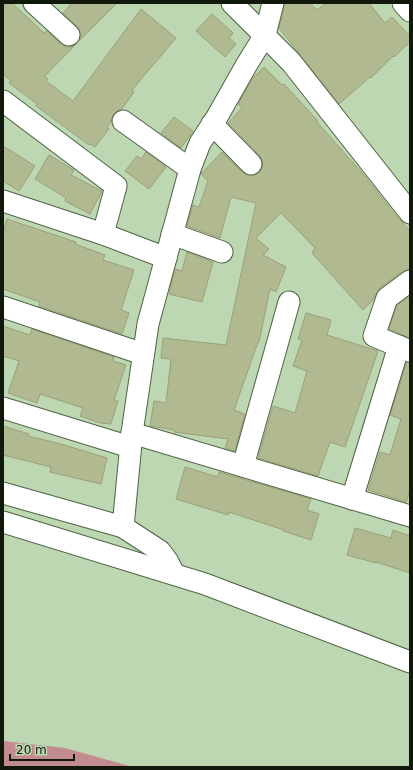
<svg xmlns="http://www.w3.org/2000/svg" width="413" height="770" font-family="'DejaVu Sans',sans-serif">
<rect width="100%" height="100%" fill="#bdd7b2"/>
<path fill="#c28b8e" d="M 3,741 L 65,748 L 133,767 L 3,767 Z"/>
<g fill="#b1b990" stroke="#9aa179">
<path d="M 3,3 L 12,3 L 44,33 L 47,31 L 61,44 L 67,47 L 72,47 L 76,44 L 45,76 L 48,79 L 46,81 L 73,101 L 141,9 L 176,38 L 132,90 L 134,92 L 121,110 L 114,114 L 111,122 L 107,127 L 109,129 L 95,147 L 90,144 L 89,145 L 36,106 L 37,104 L 9,83 L 11,81 L 3,74 Z"/>
<path d="M 72,3 L 117,3 L 79,41 L 81,37 L 80,31 L 77,26 L 63,13 Z"/>
<path d="M 285,3 L 310,3 L 317,10 L 326,3 L 369,3 L 385,23 L 392,17 L 410,36 L 410,42 L 394,57 L 393,56 L 371,78 L 370,77 L 339,104 L 279,28 Z"/>
<path d="M 212,14 L 233,33 L 229,38 L 236,44 L 225,57 L 196,31 Z"/>
<path d="M 264,67 L 282,85 L 284,84 L 318,121 L 317,122 L 363,174 L 393,212 L 410,231 L 410,269 L 403,271 L 380,288 L 376,294 L 373,300 L 363,310 L 312,253 L 315,248 L 281,213 L 256,238 L 269,249 L 263,255 L 286,267 L 276,292 L 270,289 L 259,342 L 258,342 L 234,410 L 245,414 L 235,451 L 225,448 L 228,439 L 174,432 L 174,430 L 150,426 L 154,401 L 166,403 L 171,359 L 161,358 L 163,338 L 226,345 L 256,203 L 231,197 L 220,238 L 187,226 L 193,205 L 199,207 L 208,181 L 201,174 L 222,152 L 242,172 L 247,175 L 254,175 L 259,173 L 262,168 L 263,161 L 260,156 L 228,123 L 242,108 L 238,104 L 252,79 Z"/>
<path d="M 174,117 L 193,131 L 181,148 L 161,133 Z"/>
<path d="M 3,146 L 35,166 L 19,191 L 3,181 Z"/>
<path d="M 146,152 L 166,167 L 149,189 L 125,171 L 137,156 L 141,159 Z"/>
<path d="M 49,155 L 74,170 L 71,175 L 102,191 L 90,214 L 65,201 L 66,198 L 35,179 Z"/>
<path d="M 7,219 L 76,242 L 75,244 L 105,255 L 103,260 L 134,270 L 121,310 L 129,313 L 122,334 L 39,306 L 40,302 L 3,289 L 3,233 Z"/>
<path d="M 187,252 L 213,262 L 202,302 L 169,294 L 175,269 L 182,271 Z"/>
<path d="M 410,296 L 410,338 L 389,329 L 397,305 Z"/>
<path d="M 306,313 L 331,320 L 327,335 L 378,351 L 345,447 L 330,442 L 318,476 L 258,458 L 273,406 L 295,413 L 307,371 L 293,366 L 302,340 L 298,339 Z"/>
<path d="M 3,326 L 30,335 L 32,329 L 114,357 L 113,361 L 126,365 L 114,400 L 118,401 L 111,424 L 100,423 L 80,416 L 83,408 L 40,394 L 37,403 L 8,393 L 19,361 L 3,356 Z"/>
<path d="M 407,362 L 410,363 L 410,491 L 406,502 L 368,490 L 380,452 L 390,455 L 401,419 L 390,415 Z"/>
<path d="M 3,426 L 29,434 L 28,436 L 61,444 L 107,458 L 101,484 L 50,472 L 51,467 L 3,455 Z"/>
<path d="M 185,467 L 218,477 L 219,472 L 311,499 L 307,510 L 319,514 L 311,540 L 283,531 L 284,530 L 229,512 L 228,515 L 176,499 Z"/>
<path d="M 355,528 L 391,538 L 393,530 L 410,536 L 410,573 L 376,562 L 376,563 L 347,555 Z"/>
</g>
<g fill="none" stroke-linecap="round" stroke-linejoin="round">
<defs>
<g id="minor">
<path d="M 34,3 L 69,35"/>
<path d="M 232,3 L 291,62 L 410,213"/>
<path d="M 403,3 L 410,11"/>
<path d="M 3,101 L 116,186 L 103,234"/>
<path d="M 123,121 L 190,169"/>
<path d="M 212,124 L 251,164"/>
<path d="M 3,201 L 103,234 L 166,258"/>
<path d="M 172,234 L 222,252"/>
<path d="M 410,281 L 387,298 L 374,336 L 410,351"/>
<path d="M 3,307 L 143,354"/>
<path d="M 3,408 L 130,447"/>
<path d="M 132,433 L 410,516"/>
<path d="M 243,466 L 289,302"/>
<path d="M 3,493 L 123,527"/>
<path d="M 352,499 L 399,346"/>
<path d="M 3,522 L 205,584 L 410,662"/>
<path d="M 174,574 L 168,562 L 160,551 L 123,527 L 132,433 L 148,324 L 190,169 L 200,143 L 217,117 L 247,64 L 265,35 L 273,3"/>
</g>
</defs>
<use href="#minor" stroke="#4e6443" stroke-width="23"/>
<use href="#minor" stroke="#fff" stroke-width="21"/>
</g>
<rect width="413" height="770" fill="none" stroke="#10190c" stroke-width="8"/>
<path d="M10 754v6h64v-6" fill="none" stroke="#10190c" stroke-width="2"/>
<text x="16" y="754" font-size="12" fill="#10190c" stroke="#bdd7b2" stroke-width="3" paint-order="stroke">20 m</text>
</svg>
